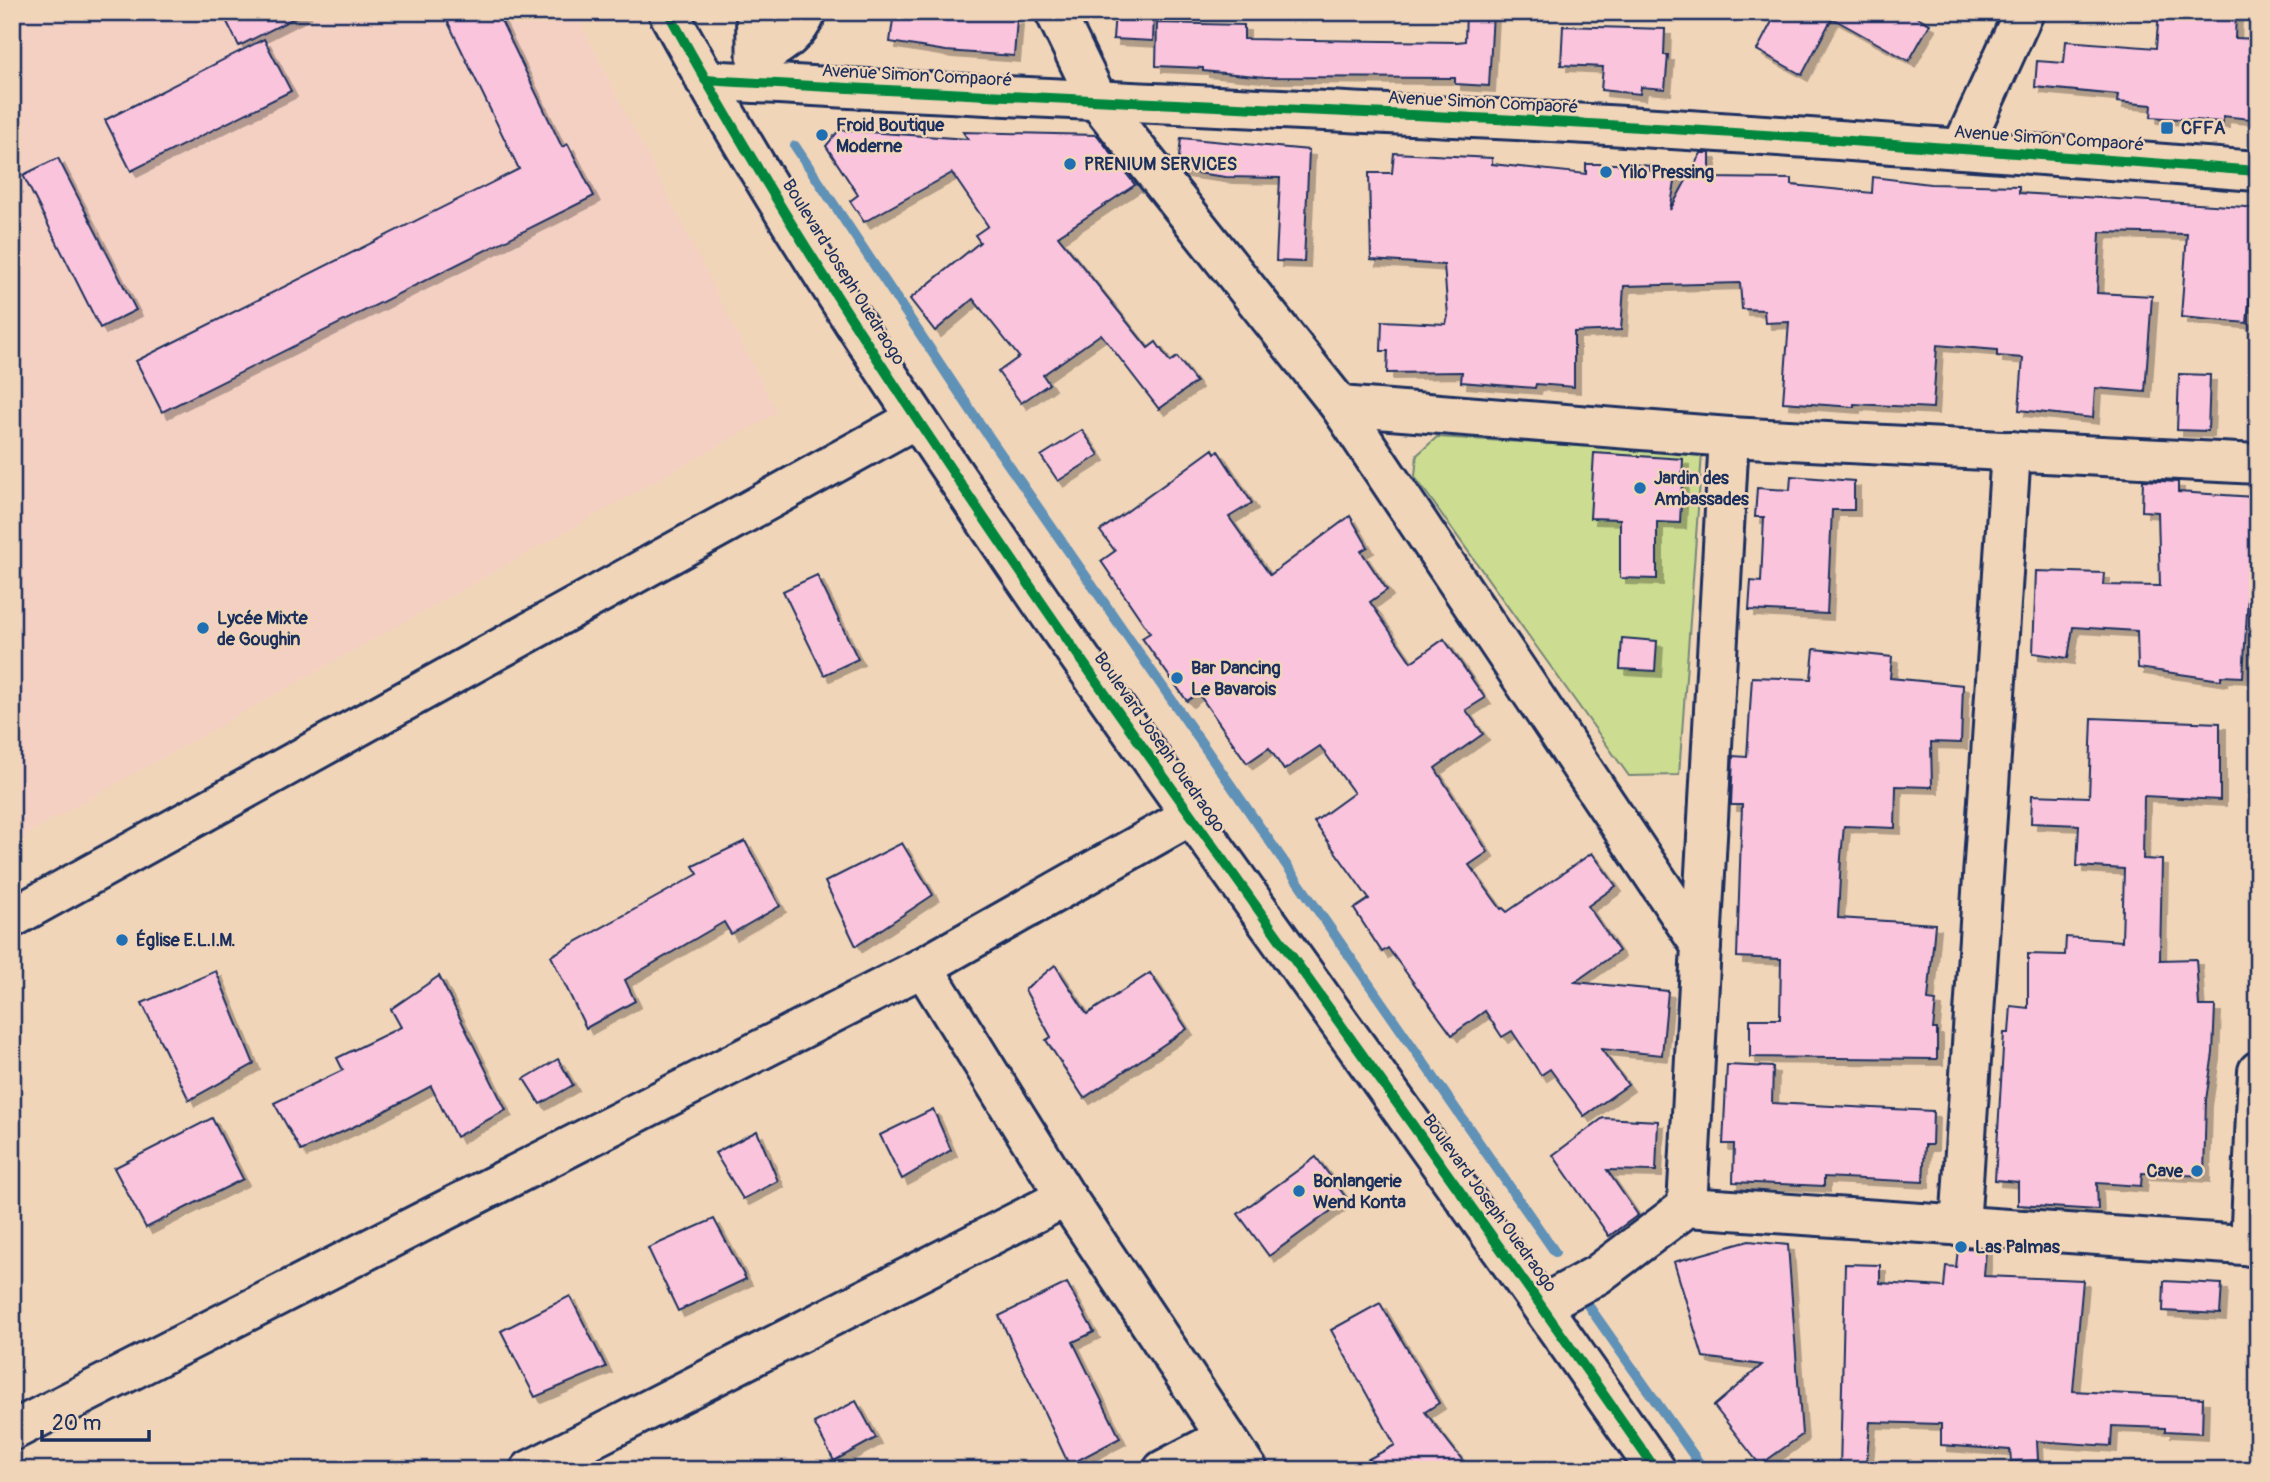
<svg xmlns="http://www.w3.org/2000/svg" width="2270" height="1482" font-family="Pangolin,sans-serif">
<defs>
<filter id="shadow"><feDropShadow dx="6" dy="6" stdDeviation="0" flood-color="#0004"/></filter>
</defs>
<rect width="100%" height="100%" fill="#f1d5b8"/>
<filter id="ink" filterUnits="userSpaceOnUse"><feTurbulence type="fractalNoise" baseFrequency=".0143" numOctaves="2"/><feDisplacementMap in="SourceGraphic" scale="14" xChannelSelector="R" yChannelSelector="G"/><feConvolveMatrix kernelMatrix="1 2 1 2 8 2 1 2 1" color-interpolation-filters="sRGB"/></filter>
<g filter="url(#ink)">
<path fill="#f4d0c3" d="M 12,12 L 575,12 L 777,413 L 12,842 Z"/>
<path fill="#ccdd91" stroke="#748678" stroke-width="2" d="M 1437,437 L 1702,453 L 1679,775 L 1629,776 L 1415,477 L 1417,455 Z"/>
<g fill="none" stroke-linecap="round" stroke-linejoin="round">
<g stroke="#6191b7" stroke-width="10">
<path d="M 795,146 L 978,421 L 1555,1252"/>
<path d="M 1583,1298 L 1704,1470"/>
</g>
</g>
<g fill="#fbc4dd" stroke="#1b2f5e" stroke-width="2" filter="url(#shadow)">
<path d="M 222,12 L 306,12 L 239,46 Z"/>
<path d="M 443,12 L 497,12 L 562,147 L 568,144 L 594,196 L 162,412 L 136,361 L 519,169 Z"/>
<path d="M 894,12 L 963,19 L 963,13 L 1017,19 L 1014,56 L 946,51 L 890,42 Z"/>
<path d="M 1115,12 L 1154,12 L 1153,41 L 1113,39 Z"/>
<path d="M 1466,12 L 1493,12 L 1489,86 L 1455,84 L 1455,78 L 1266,77 L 1203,71 L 1203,68 L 1156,66 L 1157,23 L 1244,25 L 1244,39 L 1457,42 L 1465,41 Z"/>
<path d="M 1777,12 L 1908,12 L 1930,24 L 1909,61 L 1832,18 L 1802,75 L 1757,50 Z"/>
<path d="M 2159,12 L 2236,12 L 2235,38 L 2258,39 L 2250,119 L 2223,116 L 2223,122 L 2151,117 L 2152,105 L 2117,102 L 2118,95 L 2035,87 L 2037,61 L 2064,63 L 2066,41 L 2156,48 Z"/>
<path d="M 1563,26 L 1665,29 L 1664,55 L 1668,55 L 1665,89 L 1641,87 L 1640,94 L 1601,90 L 1603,67 L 1561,65 Z"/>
<path d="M 264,39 L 291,91 L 131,171 L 105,120 Z"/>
<path d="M 839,130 L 968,139 L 963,132 L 1097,135 L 1135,185 L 1058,236 L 1148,348 L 1156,342 L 1170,362 L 1177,357 L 1196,382 L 1159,409 L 1101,334 L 1043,375 L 1049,384 L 1021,403 L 998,372 L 1019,357 L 973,299 L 935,331 L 910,299 L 980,242 L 975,235 L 988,226 L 952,173 L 864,222 L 850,201 L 858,195 L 826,146 Z"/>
<path d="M 1181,138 L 1309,150 L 1304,262 L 1276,261 L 1280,178 L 1226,177 L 1182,171 L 1178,167 Z"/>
<path d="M 1394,153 L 1492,158 L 1492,164 L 1586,174 L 1586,164 L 1630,164 L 1650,166 L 1650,171 L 1677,171 L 1670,210 L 1701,153 L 1710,153 L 1710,178 L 1792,179 L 1792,185 L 1872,193 L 1873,177 L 1930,184 L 2019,186 L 2019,193 L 2246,207 L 2258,211 L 2258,275 L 2252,274 L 2247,323 L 2181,317 L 2187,234 L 2100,232 L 2097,293 L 2152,296 L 2145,392 L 2095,388 L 2093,418 L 2019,410 L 2023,358 L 1997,356 L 1997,350 L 1937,345 L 1933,408 L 1854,404 L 1854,407 L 1783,402 L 1789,322 L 1765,323 L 1764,310 L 1742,309 L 1740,283 L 1624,286 L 1621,330 L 1574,332 L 1574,387 L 1536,384 L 1535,388 L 1461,382 L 1462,372 L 1387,373 L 1388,351 L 1381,351 L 1382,321 L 1446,324 L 1448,316 L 1444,265 L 1371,260 L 1369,173 L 1392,173 Z"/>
<path d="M 58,158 L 136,310 L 100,328 L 23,175 Z"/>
<path d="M 2179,374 L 2210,375 L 2208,431 L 2177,430 Z"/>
<path d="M 1082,430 L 1099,455 L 1058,481 L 1041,456 Z"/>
<path d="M 1213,449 L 1215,453 L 1218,451 L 1252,503 L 1229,517 L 1270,575 L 1350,516 L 1368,547 L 1361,551 L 1387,590 L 1370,602 L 1411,662 L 1444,639 L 1485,698 L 1466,710 L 1483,734 L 1435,768 L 1488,852 L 1469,865 L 1501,909 L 1503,908 L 1507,912 L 1592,853 L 1616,886 L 1588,906 L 1619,951 L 1575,982 L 1668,991 L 1662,1055 L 1601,1049 L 1628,1085 L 1584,1116 L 1550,1069 L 1541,1075 L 1512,1031 L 1502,1037 L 1485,1011 L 1452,1035 L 1388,948 L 1382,952 L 1354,909 L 1369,899 L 1314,822 L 1354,793 L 1320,746 L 1284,770 L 1269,748 L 1247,763 L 1198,693 L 1187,701 L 1142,638 L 1150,633 L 1101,561 L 1115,551 L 1100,531 Z"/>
<path d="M 1594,453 L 1683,459 L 1680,523 L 1657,522 L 1657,579 L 1620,578 L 1620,519 L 1590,518 Z"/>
<path d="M 1791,476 L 1854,481 L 1854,510 L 1832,510 L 1827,614 L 1749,610 L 1751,581 L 1761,582 L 1764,517 L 1755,517 L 1757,488 L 1790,490 Z"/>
<path d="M 2143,480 L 2178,482 L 2178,492 L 2254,497 L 2243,677 L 2221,676 L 2221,680 L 2138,668 L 2137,631 L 2073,627 L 2068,658 L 2033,653 L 2036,571 L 2104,573 L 2103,585 L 2160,586 L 2158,512 L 2142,511 Z"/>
<path d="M 817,575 L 858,659 L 824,675 L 783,591 Z"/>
<path d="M 1622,638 L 1657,641 L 1655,671 L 1620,669 Z"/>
<path d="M 1814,649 L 1892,657 L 1890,678 L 1963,685 L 1961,743 L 1931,742 L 1932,787 L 1896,786 L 1895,828 L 1844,826 L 1841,857 L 1838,918 L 1935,924 L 1928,1000 L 1936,1001 L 1933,1029 L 1937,1029 L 1937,1059 L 1750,1057 L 1750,1019 L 1780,1019 L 1781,959 L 1737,957 L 1742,805 L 1731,805 L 1733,756 L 1747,757 L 1752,677 L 1811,679 Z"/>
<path d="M 2092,718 L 2220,723 L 2220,800 L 2144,796 L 2143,859 L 2162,860 L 2160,960 L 2196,959 L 2199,1006 L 2215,1006 L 2213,1053 L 2206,1100 L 2204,1176 L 2142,1173 L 2141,1186 L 2097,1183 L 2098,1210 L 2018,1205 L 2018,1182 L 1995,1180 L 2004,1033 L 2009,1033 L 2011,1006 L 2028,1008 L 2028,954 L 2065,955 L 2066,937 L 2122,941 L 2124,869 L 2077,866 L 2079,825 L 2031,823 L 2032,795 L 2089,797 Z"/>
<path d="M 745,841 L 780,906 L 731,934 L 724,922 L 625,980 L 635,1001 L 586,1028 L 551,956 L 698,874 L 693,866 Z"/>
<path d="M 902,843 L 933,895 L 856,946 L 825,882 Z"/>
<path d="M 1055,965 L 1087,1014 L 1150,973 L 1187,1029 L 1084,1098 L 1046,1040 L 1051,1037 L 1025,990 Z"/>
<path d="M 216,971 L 254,1064 L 189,1100 L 142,1003 Z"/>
<path d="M 439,976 L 506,1110 L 456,1137 L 431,1086 L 368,1120 L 301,1151 L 274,1103 L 343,1070 L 337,1058 L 401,1027 L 391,1009 Z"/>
<path d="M 558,1059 L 573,1085 L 540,1104 L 524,1079 Z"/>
<path d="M 1727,1065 L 1773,1067 L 1772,1103 L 1933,1111 L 1932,1145 L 1925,1145 L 1923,1182 L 1824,1177 L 1824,1186 L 1733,1182 L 1734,1144 L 1723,1144 Z"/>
<path d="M 933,1109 L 951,1150 L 902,1179 L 880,1135 Z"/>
<path d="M 212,1118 L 243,1179 L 146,1228 L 114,1168 Z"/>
<path d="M 1603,1118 L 1658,1121 L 1656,1171 L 1607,1170 L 1638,1215 L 1609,1236 L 1553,1155 Z"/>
<path d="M 757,1131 L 778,1181 L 743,1199 L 715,1153 Z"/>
<path d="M 1316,1157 L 1347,1199 L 1269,1256 L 1238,1214 Z"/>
<path d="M 714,1219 L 746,1279 L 678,1311 L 648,1248 Z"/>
<path d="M 1749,1241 L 1788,1245 L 1802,1435 L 1760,1465 L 1714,1406 L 1762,1365 L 1703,1357 L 1674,1262 Z"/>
<path d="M 1964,1248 L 1986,1249 L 1984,1276 L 2083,1280 L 2073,1391 L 2203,1398 L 2202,1433 L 2165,1431 L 2165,1428 L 2112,1426 L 2111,1446 L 2037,1441 L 2038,1460 L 2011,1461 L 2010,1450 L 1941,1445 L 1941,1424 L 1870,1422 L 1866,1470 L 1840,1470 L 1845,1264 L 1880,1265 L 1880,1283 L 1944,1287 L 1946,1266 L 1956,1267 L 1958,1249 Z"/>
<path d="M 2164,1281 L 2222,1284 L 2220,1314 L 2163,1311 Z"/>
<path d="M 1067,1283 L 1094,1332 L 1073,1342 L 1120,1438 L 1069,1465 L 999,1316 Z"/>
<path d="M 570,1296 L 606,1367 L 535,1397 L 501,1331 Z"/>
<path d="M 1380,1303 L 1439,1403 L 1425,1412 L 1470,1470 L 1348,1470 L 1395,1445 L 1331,1330 Z"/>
<path d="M 856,1401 L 876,1438 L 834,1461 L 814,1423 Z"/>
</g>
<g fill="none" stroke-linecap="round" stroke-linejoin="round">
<defs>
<g id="minor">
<path d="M 668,12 C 784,225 920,426 1057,625 C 1254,908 1460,1186 1656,1470"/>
<path d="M 756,12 L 757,83"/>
<path d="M 1055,12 L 1098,101 L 1340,406 L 1701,946 L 1687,1207"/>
<path d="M 758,58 C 779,45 797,36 807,12"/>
<path d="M 705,80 C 976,96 1247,107 1517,120 C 1764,133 2011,153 2258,171"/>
<path d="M 1962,148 L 2024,12"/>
<path d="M 1340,406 L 1729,437 L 2258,464"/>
<path d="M 12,918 L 915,419"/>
<path d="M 1701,946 L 1729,437"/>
<path d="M 923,967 L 1066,1197 L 1248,1470"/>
<path d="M 1960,1227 L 2011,451"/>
<path d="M 2250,1246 L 2258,1071"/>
<path d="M 1542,1305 L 1597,1275 L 1687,1207 L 2258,1246"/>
<path d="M 12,1431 L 923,967 L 1190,816"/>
<path d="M 530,1470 L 1066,1197"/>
<path d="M 1163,1470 L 1226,1437"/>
</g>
</defs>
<use href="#minor" stroke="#1b2f5e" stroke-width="44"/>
<use href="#minor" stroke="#f1d5b8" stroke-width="38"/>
<defs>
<g id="cycleway">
<path d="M 668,12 C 784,225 920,426 1057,625 C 1254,908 1460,1186 1656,1470"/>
<path d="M 705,80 C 976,96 1247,107 1517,120 C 1764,133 2011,153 2258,171"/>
</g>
</defs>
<use href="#cycleway" stroke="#f1d5b8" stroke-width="15"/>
<use href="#cycleway" stroke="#00873e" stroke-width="10"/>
</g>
</g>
<g fill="#1f6fb2" stroke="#f1d5b8" stroke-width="2.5">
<rect x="2160" y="121" width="14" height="14" rx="3.5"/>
<circle cx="822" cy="135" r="7"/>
<circle cx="1070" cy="164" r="7"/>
<circle cx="1606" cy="172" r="7"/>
<circle cx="1640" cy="488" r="7"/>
<circle cx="203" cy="628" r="7"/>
<circle cx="1177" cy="678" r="7"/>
<circle cx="122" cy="940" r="7"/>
<circle cx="2197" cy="1171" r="7"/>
<circle cx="1299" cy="1191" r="7"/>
<circle cx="1961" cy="1247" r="7"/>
</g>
<g text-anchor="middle" stroke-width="5" stroke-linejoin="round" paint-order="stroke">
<g font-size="18" fill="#1b2f5e" stroke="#f1d5b8">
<text transform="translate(917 75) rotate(3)" y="6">Avenue Simon Compaoré</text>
<text transform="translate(1483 102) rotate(3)" y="6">Avenue Simon Compaoré</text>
<text transform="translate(2049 138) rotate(4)" y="6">Avenue Simon Compaoré</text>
<text transform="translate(844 272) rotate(58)" y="6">Boulevard Joseph Ouedraogo</text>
<text transform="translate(1160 742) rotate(55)" y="6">Boulevard Joseph Ouedraogo</text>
<text transform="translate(1490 1203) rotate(54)" y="6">Boulevard Joseph Ouedraogo</text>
</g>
<g font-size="18" font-weight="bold" fill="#1b2f5e" stroke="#f1d5b8" text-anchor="start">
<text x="836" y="131">Froid Boutique<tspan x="836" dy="21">Moderne</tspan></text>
<text x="2181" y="134">CFFA</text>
<text x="1084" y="170">PRENIUM SERVICES</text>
<text x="1620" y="178">Yilo Pressing</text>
<text x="1654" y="484">Jardin des<tspan x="1654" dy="21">Ambassades</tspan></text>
<text x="217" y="624">Lycée Mixte<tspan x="217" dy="21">de Goughin</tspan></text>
<text x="1191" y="674">Bar Dancing<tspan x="1191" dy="21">Le Bavarois</tspan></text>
<text x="136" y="946">Église E.L.I.M.</text>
<text x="2183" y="1177" text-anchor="end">Cave</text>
<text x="1313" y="1187">Bonlangerie<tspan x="1313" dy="21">Wend Konta</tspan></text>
<text x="1975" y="1253">Las Palmas</text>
</g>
</g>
<rect width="2270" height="1482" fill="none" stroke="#f1d5b8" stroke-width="42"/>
<rect x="21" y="21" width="2228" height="1440" fill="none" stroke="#1b2f5e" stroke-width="2.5" filter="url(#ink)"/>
<path d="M42 1430v10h107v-10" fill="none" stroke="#1b2f5e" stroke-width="3.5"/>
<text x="52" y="1430" font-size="21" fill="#1b2f5e" stroke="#f1d5b8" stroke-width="5" paint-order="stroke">20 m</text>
</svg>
